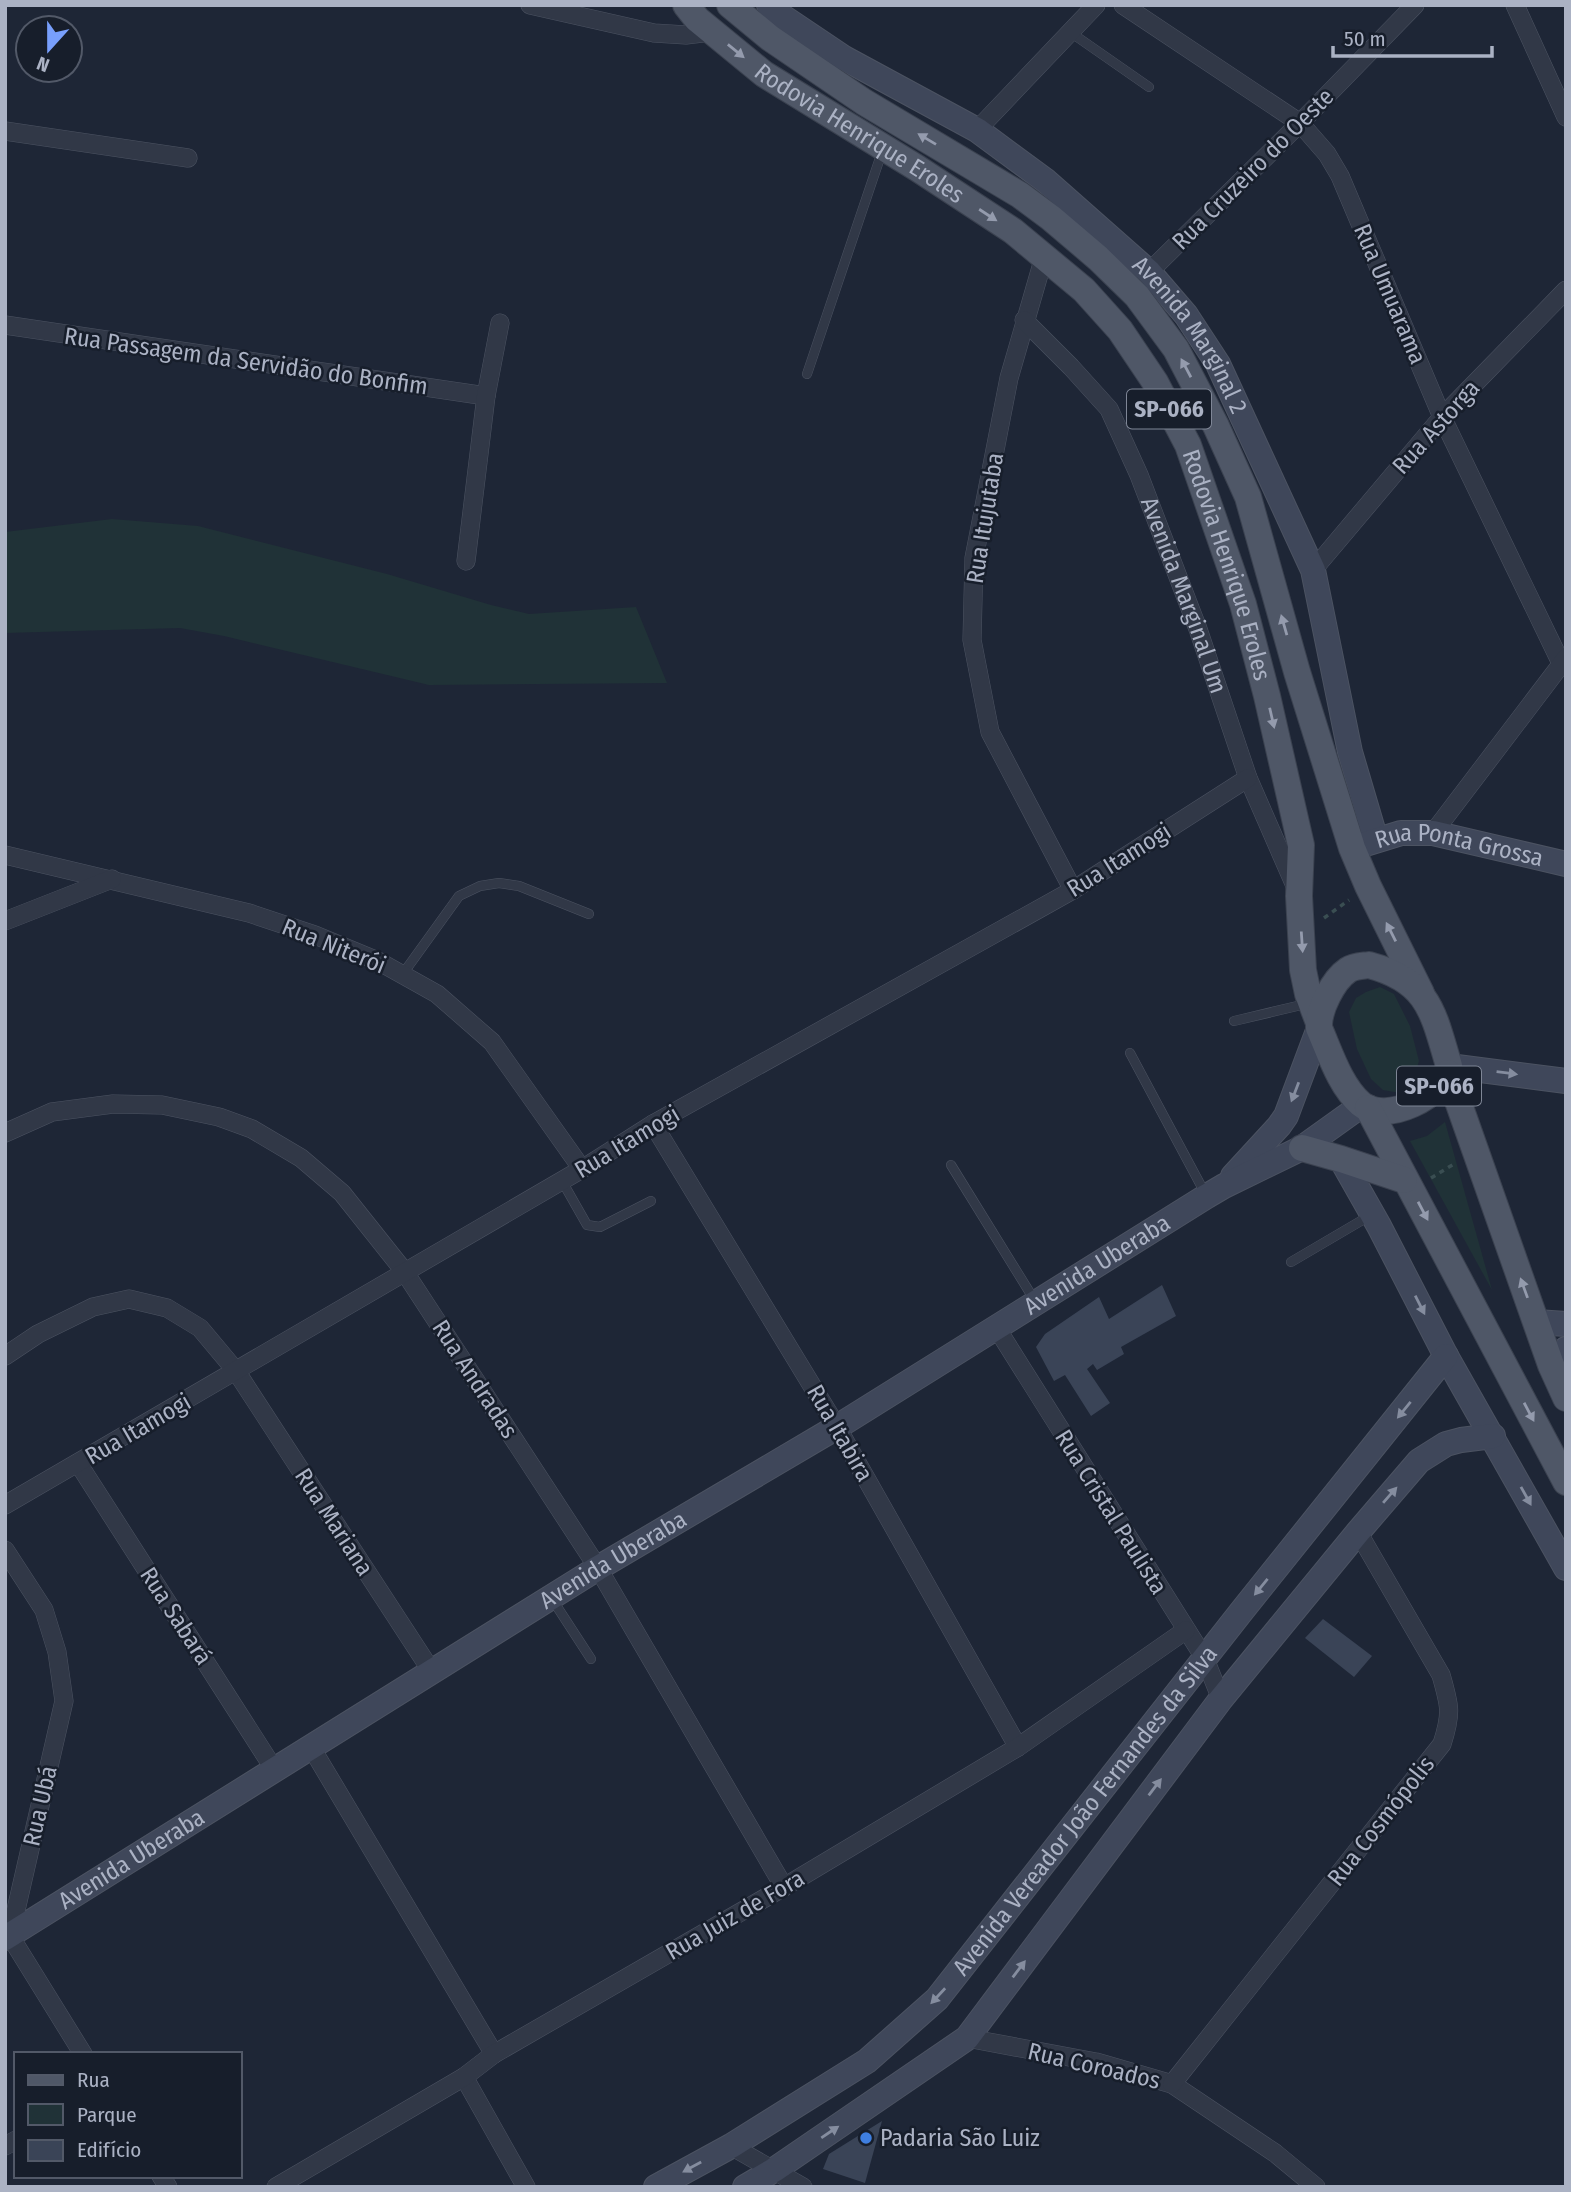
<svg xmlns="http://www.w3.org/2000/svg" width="1571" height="2192" font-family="'Fira Sans Condensed',sans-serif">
<rect width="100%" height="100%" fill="#1e2636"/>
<g fill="#203237">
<path d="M 112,519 L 198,526 L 387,574 L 491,605 L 529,614 L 636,607 L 667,683 L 429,685 L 224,636 L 180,628 L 5,633 L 5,532 Z"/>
<path d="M 1380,987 L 1394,994 L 1410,1026 L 1419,1061 L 1413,1081 L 1400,1093 L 1383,1090 L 1371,1079 L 1357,1049 L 1349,1012 L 1356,998 L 1366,992 Z"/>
<path d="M 1445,1122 L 1492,1290 L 1410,1141 L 1427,1136 Z"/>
</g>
<g fill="#3a4457">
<path d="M 1162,1285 L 1176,1316 L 1121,1347 L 1124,1354 L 1097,1370 L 1093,1364 L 1087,1369 L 1110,1403 L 1091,1416 L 1065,1375 L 1054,1381 L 1036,1347 L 1045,1334 L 1099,1297 L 1109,1319 Z"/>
<path d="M 1323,1619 L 1372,1656 L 1354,1677 L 1305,1638 Z"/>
<path d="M 882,2121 L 865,2183 L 823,2169 L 829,2154 Z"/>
</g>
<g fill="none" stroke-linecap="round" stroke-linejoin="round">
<defs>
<g id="lane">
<path d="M 1070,32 L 1149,87"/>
<path d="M 807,374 L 883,149"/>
<path d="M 402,975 L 459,896 L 480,886 L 499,883 L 519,886 L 589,914"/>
<path d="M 1234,1021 L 1310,1003"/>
<path d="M 1130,1053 L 1206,1195"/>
<path d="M 951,1165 L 1035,1301"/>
<path d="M 562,1181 L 587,1225 L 600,1227 L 651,1201"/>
<path d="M 1291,1262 L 1371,1215"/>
<path d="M 552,1599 L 591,1659"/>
</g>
<g id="street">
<path d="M 530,5 L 654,33 L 686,35 L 711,32"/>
<path d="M 1123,5 L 1300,123 L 1327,154 L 1340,176 L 1442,417 L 1561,663"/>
<path d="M 1515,5 L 1566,117"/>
<path d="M 977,130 L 1096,5"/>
<path d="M 5,131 L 188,158"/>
<path d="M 1044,257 L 1009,378 L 974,558 L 972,640 L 990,732 L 1073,890"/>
<path d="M 1149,272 L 1300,123 L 1415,5"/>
<path id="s1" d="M 1024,320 L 1071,367 L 1109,409 L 1139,475 L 1198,629 L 1248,778 L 1296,888"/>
<path d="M 5,325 L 486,396"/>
<path d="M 466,561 L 486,396 L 500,323"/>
<path d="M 1313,570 L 1442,417 L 1566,290"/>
<path d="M 1433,833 L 1566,658"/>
<path d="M 5,855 L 249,913 L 315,935 L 378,961 L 437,994 L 492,1042 L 582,1169"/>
<path d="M 5,921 L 112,879"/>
<path d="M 653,1124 L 837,1427 L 1018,1747"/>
<path d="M 5,1133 L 52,1112 L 113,1104 L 162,1105 L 219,1117 L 252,1129 L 301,1158 L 342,1193 L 404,1271 L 598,1568 L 784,1887"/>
<path d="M 996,1327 L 1205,1659 L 1221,1699"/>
<path d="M 5,1356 L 38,1334 L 93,1307 L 129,1299 L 167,1308 L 200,1328 L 236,1371 L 432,1672"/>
<path d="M 78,1463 L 274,1769"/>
<path d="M 5,1505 L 582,1169 L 653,1124 L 1073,890 L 1248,778"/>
<path d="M 5,1550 L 44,1610 L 57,1652 L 64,1701 L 10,1936 L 83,2054"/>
<path d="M 311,1747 L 494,2054"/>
<path d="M 967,2038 L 1096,2062 L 1172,2084 L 1275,2153 L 1316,2187"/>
<path d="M 464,2077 L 526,2187"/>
<path d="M 1172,2084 L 1442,1744 C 1452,1713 1450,1706 1441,1675 L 1358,1532"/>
<path d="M 5,2146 L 16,2140"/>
<path d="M 731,2146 L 803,2187"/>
<path d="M 161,2176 L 168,2187"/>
<path d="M 276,2187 L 464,2077 L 494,2054 L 784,1887 L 1018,1747 L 1186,1630"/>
</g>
<g id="secondary">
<path id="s2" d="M 769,5 L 780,15 L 844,58 L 977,130 L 1046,181 L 1149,272 L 1186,315 L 1218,364 L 1313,570 L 1350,752 L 1376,840"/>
<path id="s3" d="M 1362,845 L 1401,833 L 1433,833 L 1566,864"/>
<path d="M 1449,1066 L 1566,1081"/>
<path d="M 1341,1159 L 1379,1226 L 1446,1356 L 1566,1568"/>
<path d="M 1233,1176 L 1279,1126 L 1286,1116 L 1319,1028"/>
<path d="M 1536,1322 L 1566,1324"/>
<path d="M 1551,1365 L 1566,1349"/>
<path id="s4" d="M 5,1938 L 598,1568 L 837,1427 L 1207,1196 L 1224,1186 L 1302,1148 L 1362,1105"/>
<path id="s5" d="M 656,2187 L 731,2146 L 867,2061 L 937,1999 L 1241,1612 L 1446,1356"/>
<path d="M 745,2187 L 774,2170 L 967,2038 L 1221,1699 L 1358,1532 L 1419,1461 L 1446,1444 L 1461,1440 L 1493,1436"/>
</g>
<g id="primary">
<path id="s6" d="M 686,5 L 697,19 L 764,74 L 917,168 L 1013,231 L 1084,290 L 1120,330 L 1155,382 L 1188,445 L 1206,497 L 1243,604 L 1267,696 L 1301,845 L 1299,896 L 1303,970 L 1308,994 L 1319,1023"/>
<path d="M 730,5 L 770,38 L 864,102 L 1020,195 L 1051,218 L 1098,258 L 1137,296 L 1176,349 L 1216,426 L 1248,497 L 1297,672 L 1352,848 L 1368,886 L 1421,993"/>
<path d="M 1369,965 C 1429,981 1433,1012 1449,1066 C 1444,1096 1386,1125 1361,1104 C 1340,1086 1330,1053 1319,1028 C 1318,1010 1333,980 1348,970 C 1354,966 1362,966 1369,965 Z"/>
<path d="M 1448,1073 L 1551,1365 L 1566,1398"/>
<path d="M 1368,1108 L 1566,1482"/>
<path d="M 1302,1148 L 1341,1159 L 1404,1180"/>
</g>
</defs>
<use href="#lane" stroke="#4c5362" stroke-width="10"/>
<use href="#street" stroke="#4c5362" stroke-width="19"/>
<use href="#secondary" stroke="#4c5362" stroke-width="26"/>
<use href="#primary" stroke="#3b4250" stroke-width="28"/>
<g stroke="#3a4e52" stroke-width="3.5" stroke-dasharray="5 5" stroke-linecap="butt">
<path d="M 1324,918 L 1349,900"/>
<path d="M 1431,1178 L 1454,1164"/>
</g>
<use href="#lane" stroke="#313847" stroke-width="9"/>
<use href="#street" stroke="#313847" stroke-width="18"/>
<use href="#secondary" stroke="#3f475a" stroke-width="24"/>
<use href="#primary" stroke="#4f5767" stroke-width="26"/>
</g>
<defs><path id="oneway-solid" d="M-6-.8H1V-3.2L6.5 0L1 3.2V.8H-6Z" transform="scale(1.75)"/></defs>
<g fill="#949bad">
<use href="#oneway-solid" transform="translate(736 51) rotate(39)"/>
<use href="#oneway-solid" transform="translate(927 139) rotate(-149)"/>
<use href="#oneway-solid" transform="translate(988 215) rotate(33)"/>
<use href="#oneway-solid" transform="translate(1186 368) rotate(-118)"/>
<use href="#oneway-solid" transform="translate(1284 625) rotate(-106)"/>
<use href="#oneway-solid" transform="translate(1272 718) rotate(77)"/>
<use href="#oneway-solid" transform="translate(1391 932) rotate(-117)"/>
<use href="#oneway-solid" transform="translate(1302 942) rotate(86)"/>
<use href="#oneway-solid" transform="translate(1423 1211) rotate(62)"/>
<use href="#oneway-solid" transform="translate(1524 1288) rotate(-110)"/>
<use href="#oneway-solid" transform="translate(1529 1412) rotate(62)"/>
</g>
<g fill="#858d9f">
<use href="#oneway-solid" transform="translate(1507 1073) rotate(7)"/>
<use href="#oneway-solid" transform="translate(1295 1092) rotate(111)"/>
<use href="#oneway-solid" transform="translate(1420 1305) rotate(63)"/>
<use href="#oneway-solid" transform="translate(1404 1410) rotate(129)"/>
<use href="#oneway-solid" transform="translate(1390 1495) rotate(-49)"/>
<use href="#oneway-solid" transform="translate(1526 1496) rotate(61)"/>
<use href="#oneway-solid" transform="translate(1261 1587) rotate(129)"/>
<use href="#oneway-solid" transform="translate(1155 1787) rotate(-53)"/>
<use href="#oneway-solid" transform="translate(1019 1969) rotate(-53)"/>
<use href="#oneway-solid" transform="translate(938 1996) rotate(133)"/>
<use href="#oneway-solid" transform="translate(830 2132) rotate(-34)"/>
<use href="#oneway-solid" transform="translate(692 2167) rotate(151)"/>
</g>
<circle fill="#3f7fe0" stroke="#171e2b" stroke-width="2.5" cx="866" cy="2138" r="7"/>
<g text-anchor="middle" stroke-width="5" stroke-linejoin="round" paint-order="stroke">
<g fill="#171e2b" stroke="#7f8696" stroke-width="2">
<rect x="1127" y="389.5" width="84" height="39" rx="5"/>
<rect x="1397" y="1066.5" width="84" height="39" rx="5"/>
</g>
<g font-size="23" font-weight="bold" fill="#abb2c4">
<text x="1169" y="417">SP-066</text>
<text x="1439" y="1094">SP-066</text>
</g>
<g font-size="24" fill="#abb2c4" stroke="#171e2b">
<text dy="8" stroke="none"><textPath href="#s6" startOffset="217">Rodovia Henrique Eroles</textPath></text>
<text transform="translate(1253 169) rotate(-45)" y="8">Rua Cruzeiro do Oeste</text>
<text transform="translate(1390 294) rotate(67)" y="8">Rua Umuarama</text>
<text dy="8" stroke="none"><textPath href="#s2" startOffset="542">Avenida Marginal 2</textPath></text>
<text transform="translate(246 361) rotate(8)" y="8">Rua Passagem da Servidão do Bonfim</text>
<text transform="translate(1436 427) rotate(-48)" y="8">Rua Astorga</text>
<text transform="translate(985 518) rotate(-81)" y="8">Rua Itujutaba</text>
<text dy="8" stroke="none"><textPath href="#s6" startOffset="805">Rodovia Henrique Eroles</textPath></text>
<text dy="8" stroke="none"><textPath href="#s1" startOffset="324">Avenida Marginal Um</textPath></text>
<text dy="8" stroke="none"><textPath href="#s3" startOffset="100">Rua Ponta Grossa</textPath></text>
<text transform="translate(1119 860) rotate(-32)" y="8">Rua Itamogi</text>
<text transform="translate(334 946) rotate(22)" y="8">Rua Niterói</text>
<text transform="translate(627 1142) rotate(-31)" y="8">Rua Itamogi</text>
<text dy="8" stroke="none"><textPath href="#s4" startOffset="1283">Avenida Uberaba</textPath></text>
<text transform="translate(475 1379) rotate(57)" y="8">Rua Andradas</text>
<text transform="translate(138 1429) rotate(-30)" y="8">Rua Itamogi</text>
<text transform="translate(840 1433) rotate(60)" y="8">Rua Itabira</text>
<text transform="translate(1111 1512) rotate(58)" y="8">Rua Cristal Paulista</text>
<text transform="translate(334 1522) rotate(57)" y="8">Rua Mariana</text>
<text dy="8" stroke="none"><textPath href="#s4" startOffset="716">Avenida Uberaba</textPath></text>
<text transform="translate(176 1616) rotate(57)" y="8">Rua Sabará</text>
<text transform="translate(40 1806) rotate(-77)" y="8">Rua Ubá</text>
<text dy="8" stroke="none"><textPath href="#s5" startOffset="579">Avenida Vereador João Fernandes da Silva</textPath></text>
<text transform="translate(1381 1821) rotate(-52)" y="8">Rua Cosmópolis</text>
<text dy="8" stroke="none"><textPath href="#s4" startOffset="149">Avenida Uberaba</textPath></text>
<text transform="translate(735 1915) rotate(-30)" y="8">Rua Juiz de Fora</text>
<text transform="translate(1094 2066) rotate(13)" y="8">Rua Coroados</text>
</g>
<g font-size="24" fill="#abb2c4" stroke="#171e2b" text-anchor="start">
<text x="880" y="2146">Padaria São Luiz</text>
</g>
</g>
<rect width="1571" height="2192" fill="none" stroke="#abb2c4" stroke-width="14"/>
<rect x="14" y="2052" width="228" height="126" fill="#171e2b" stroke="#525968" stroke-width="2"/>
<rect x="28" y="2075" width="35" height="10" fill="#4f5767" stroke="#525968" stroke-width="2"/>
<text x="77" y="2087" font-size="21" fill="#abb2c4">Rua</text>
<rect x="28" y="2104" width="35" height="21" fill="#203237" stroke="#525968" stroke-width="2"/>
<text x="77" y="2122" font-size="21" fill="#abb2c4">Parque</text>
<rect x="28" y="2140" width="35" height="21" fill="#3a4457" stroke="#525968" stroke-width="2"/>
<text x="77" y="2157" font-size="21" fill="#abb2c4">Edifício</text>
<g transform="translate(49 49) rotate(201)"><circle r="33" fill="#171e2b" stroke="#525968" stroke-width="2"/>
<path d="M0-5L12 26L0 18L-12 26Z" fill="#789ffc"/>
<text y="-10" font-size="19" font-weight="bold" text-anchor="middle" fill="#abb2c4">N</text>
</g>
<path d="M1333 46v10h159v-10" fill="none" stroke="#abb2c4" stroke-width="3.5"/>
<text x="1344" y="46" font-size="21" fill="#abb2c4" stroke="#171e2b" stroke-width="5" paint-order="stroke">50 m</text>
</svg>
